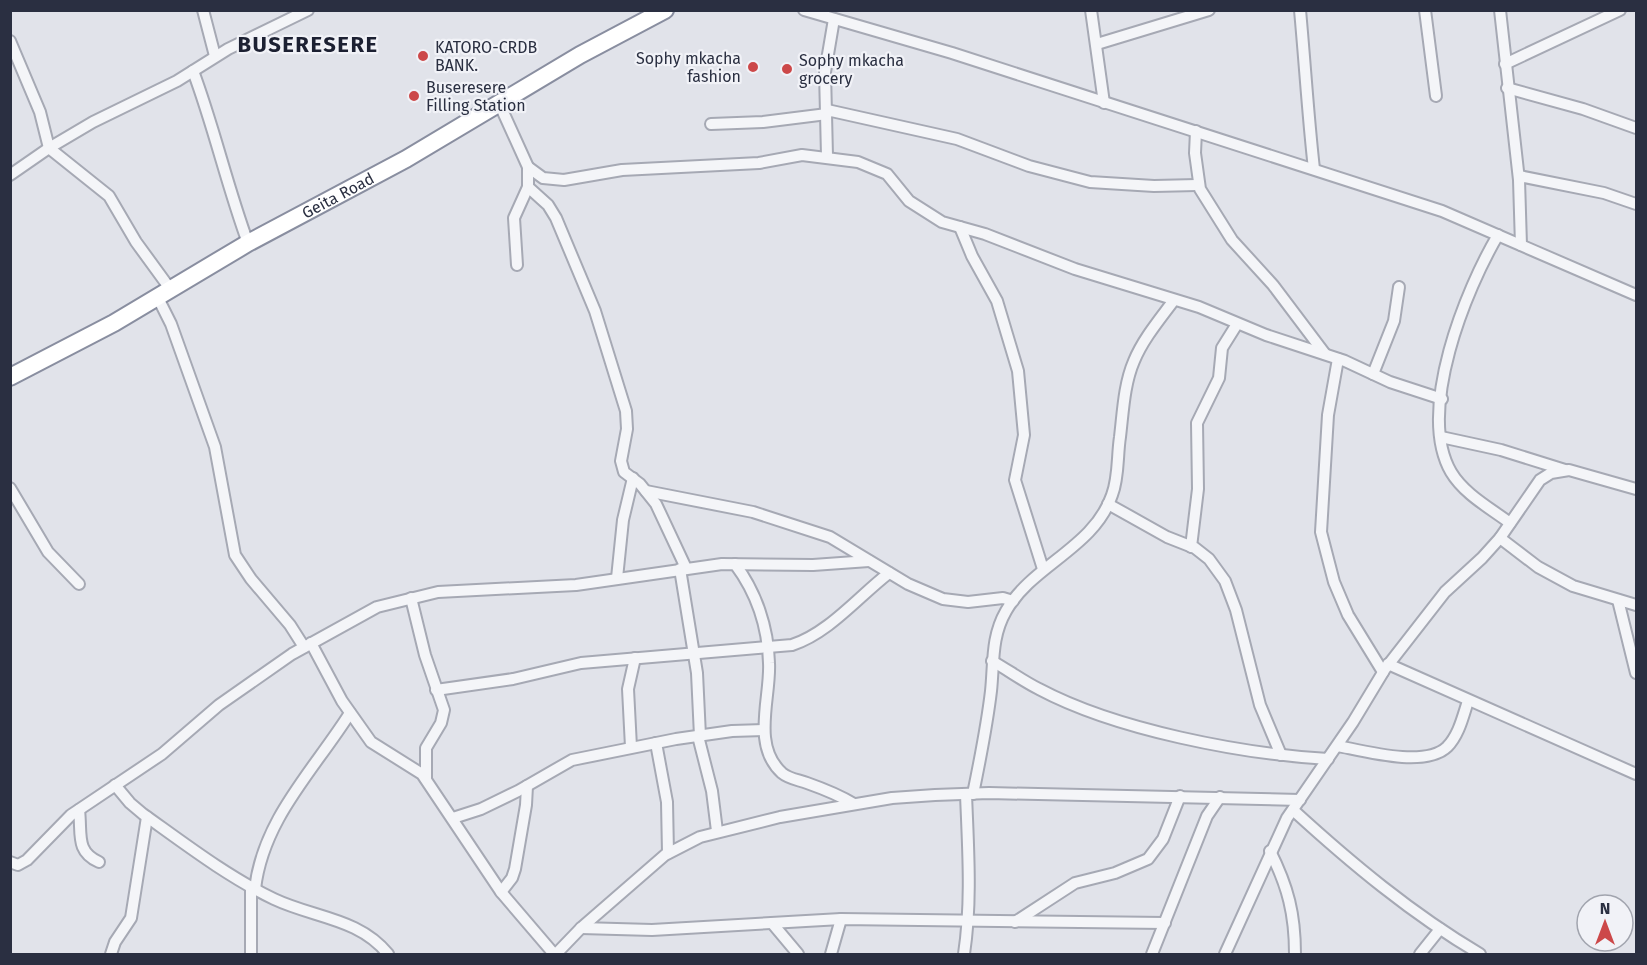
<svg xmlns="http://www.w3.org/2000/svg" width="1647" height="965" font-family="'Fira Sans',sans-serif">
<rect width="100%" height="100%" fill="#e1e3ea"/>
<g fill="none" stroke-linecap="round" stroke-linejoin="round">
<defs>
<g id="minor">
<path d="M 203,10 L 215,56"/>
<path d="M 804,10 L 952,53 L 1442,211 L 1636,295"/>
<path d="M 1091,10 L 1104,103"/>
<path d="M 1300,10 C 1305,64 1308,116 1314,169"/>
<path d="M 1425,10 L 1436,96"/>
<path d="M 1500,10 L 1519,180 L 1521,245"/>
<path d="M 10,41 L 40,112 L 49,148 L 109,196 L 136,242 L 171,290"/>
<path d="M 1097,44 L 1209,10"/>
<path d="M 1505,64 L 1620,10"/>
<path d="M 193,71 C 214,127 227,186 248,243"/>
<path d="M 1507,88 L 1583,109 L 1636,128"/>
<path d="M 499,103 L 528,167 L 528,187 L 514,218 L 517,265"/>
<path d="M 827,110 L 957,139 L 1029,166 L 1090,182 L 1154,186 L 1197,185"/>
<path d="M 711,124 L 763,122 L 827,114"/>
<path d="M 1196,131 L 1195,153 L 1200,189 L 1232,240 L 1273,285 L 1325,354"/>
<path d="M 827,156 L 825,72 L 834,19"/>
<path d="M 528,167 L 543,178 L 564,180 L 622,170 L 759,163 L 802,155 L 858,162 L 887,174 L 909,201 L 942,222 L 985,234 L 1075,269 L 1199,307 L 1266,335 L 1345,361 L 1390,382 L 1442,399"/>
<path d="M 10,175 L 49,148 L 93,122 L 177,81 L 228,49 L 308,10"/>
<path d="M 1519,176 L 1604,193 L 1636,204"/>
<path d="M 528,187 L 548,205 L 556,218 L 595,311 L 626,411 L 627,429 L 621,461 L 624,472 L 640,484 L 656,504 L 686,568"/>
<path d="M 960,227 L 972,256 L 997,301 L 1018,371 L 1024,435 L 1015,480 L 1043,569"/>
<path d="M 1498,235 C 1466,289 1416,411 1451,472 C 1464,494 1490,508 1510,523"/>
<path d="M 158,298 L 171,324 L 215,447 L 235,555 L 251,579 L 290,625 L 304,647"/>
<path d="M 1338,359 L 1328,415 L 1321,532 L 1334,582 L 1348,615 L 1383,672"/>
<path d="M 1373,374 L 1394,321 L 1399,287"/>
<path d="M 1441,437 L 1501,450 L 1565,470"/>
<path d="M 10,488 L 48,552 L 79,584"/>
<path d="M 646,491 L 753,512 L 830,537 L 908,584 L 943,599 L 968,602 L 1003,598 L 1013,601"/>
<path d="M 1108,504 L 1167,537 L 1195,548 L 1209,559 L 1225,581 L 1236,610 L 1260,705 L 1281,755"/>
<path d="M 1500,538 L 1538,567 L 1573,586 L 1636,605"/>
<path d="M 1191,547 L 1198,489 L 1197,423 L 1219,378 L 1222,348 L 1237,324"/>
<path d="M 735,564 C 756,592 768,627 769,663 C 771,697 751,745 782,773 C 789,779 799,780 807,783 C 824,789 839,795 854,804"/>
<path d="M 680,569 L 697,673 L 700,736"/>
<path d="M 617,578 L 623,520 L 633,478"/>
<path d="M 411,598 L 425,655 L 444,710 L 441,723 L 426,748 L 426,779"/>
<path d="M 1618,600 L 1636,673"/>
<path d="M 311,643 L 342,701 L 371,742 L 422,774 L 501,892 L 554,954"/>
<path d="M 992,661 C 1008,670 1023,681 1039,689 C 1116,730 1242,754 1328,759"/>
<path d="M 1388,664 L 1636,774"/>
<path d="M 436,690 L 513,679 L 581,663 L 792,645 C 829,633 859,596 889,573"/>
<path d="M 698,736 L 712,791 L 717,831"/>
<path d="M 656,743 L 667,802 L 668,853"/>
<path d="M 1338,746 C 1364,751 1425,768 1447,747 C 1459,735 1463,716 1468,701"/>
<path d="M 631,747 L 628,689 L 635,658"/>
<path d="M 115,785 L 130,803 L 143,814 C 185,844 228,877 274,899 C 314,918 359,918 388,954"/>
<path d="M 973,794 C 980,760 987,725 991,691 C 994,663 991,637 1006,611 C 1032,565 1094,548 1112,495 C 1119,477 1117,456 1120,437 C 1123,412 1124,384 1134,361 C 1143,339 1160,319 1174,300"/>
<path d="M 79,810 C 82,834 75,851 99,862"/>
<path d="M 1293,810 C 1351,863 1412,914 1480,954"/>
<path d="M 453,818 L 481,809 L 518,791 L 572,760 L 676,739 L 732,731 L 764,730"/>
<path d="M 1270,851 C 1288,887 1295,914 1295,954"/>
<path d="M 10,862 L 18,865 L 27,860 L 71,815 L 162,754 L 219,705 L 292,654 L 377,607 L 438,592 L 576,585 L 722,564 L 813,565 L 869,561"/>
<path d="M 255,889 C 263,819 314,770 350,713"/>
<path d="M 501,892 L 512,878 L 515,869 L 526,805 L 527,786"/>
<path d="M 1015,922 L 1075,883 L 1115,873 L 1148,859 L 1163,839 L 1180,796"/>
<path d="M 772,923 L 798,954"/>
<path d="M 581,928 L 652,930 L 841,919 L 1165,923"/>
<path d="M 111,954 L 115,942 L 131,918 L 147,817"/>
<path d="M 251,954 L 251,887"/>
<path d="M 556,954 L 581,928 L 665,855 L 700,837 L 780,817 L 892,798 L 935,795 L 989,793 L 1300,800"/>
<path d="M 831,954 L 841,919"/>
<path d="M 964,954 C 972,901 968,848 966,794"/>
<path d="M 1152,954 L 1207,816 L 1220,797"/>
<path d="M 1225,954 L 1287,818 L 1353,722 L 1385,669 L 1445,592 L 1482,558 L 1500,538 L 1540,480 L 1551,473 L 1569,470 L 1636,489"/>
<path d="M 1420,954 L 1440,929"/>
</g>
<g id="highway">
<path id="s1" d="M 10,377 L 114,323 L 248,243 L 406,159 L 580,55 L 665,10"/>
</g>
</defs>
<use href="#minor" stroke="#a6a9b4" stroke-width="14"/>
<use href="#highway" stroke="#898ea0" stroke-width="20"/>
<use href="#minor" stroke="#f4f5f8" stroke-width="10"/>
<use href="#highway" stroke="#fff" stroke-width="16"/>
</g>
<g fill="#cc4849" stroke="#f1f2f7" stroke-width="2">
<circle cx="423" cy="56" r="6"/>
<circle cx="753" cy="67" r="6"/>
<circle cx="787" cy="69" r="6"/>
<circle cx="414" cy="96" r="6"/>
</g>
<g text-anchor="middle" stroke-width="4.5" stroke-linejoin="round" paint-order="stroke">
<g font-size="16" fill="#2a2f41" stroke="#f1f2f7" text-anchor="start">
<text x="435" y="53">KATORO-CRDB<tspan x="435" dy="18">BANK.</tspan></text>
<text x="741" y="64" text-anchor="end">Sophy mkacha<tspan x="741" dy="18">fashion</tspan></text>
<text x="799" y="66">Sophy mkacha<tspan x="799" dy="18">grocery</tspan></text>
<text x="426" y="93">Buseresere<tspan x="426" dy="18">Filling Station</tspan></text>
</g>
<g font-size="16" fill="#2a2f41" stroke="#f1f2f7">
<text dy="6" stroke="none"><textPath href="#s1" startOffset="375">Geita Road</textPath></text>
</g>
<g font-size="22" font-weight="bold" letter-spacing="1.5" fill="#1c2032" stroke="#f1f2f7">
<text x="308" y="52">BUSERESERE</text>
</g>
</g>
<rect width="1647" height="965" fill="none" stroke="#2a2f41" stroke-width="24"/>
<g transform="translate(1605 923)"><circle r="28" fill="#f1f2f7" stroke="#a1a4ae" stroke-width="1.5"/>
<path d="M0-4.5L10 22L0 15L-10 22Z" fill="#cc4849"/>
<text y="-9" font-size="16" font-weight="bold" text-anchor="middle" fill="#2a2f41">N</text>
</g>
</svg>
